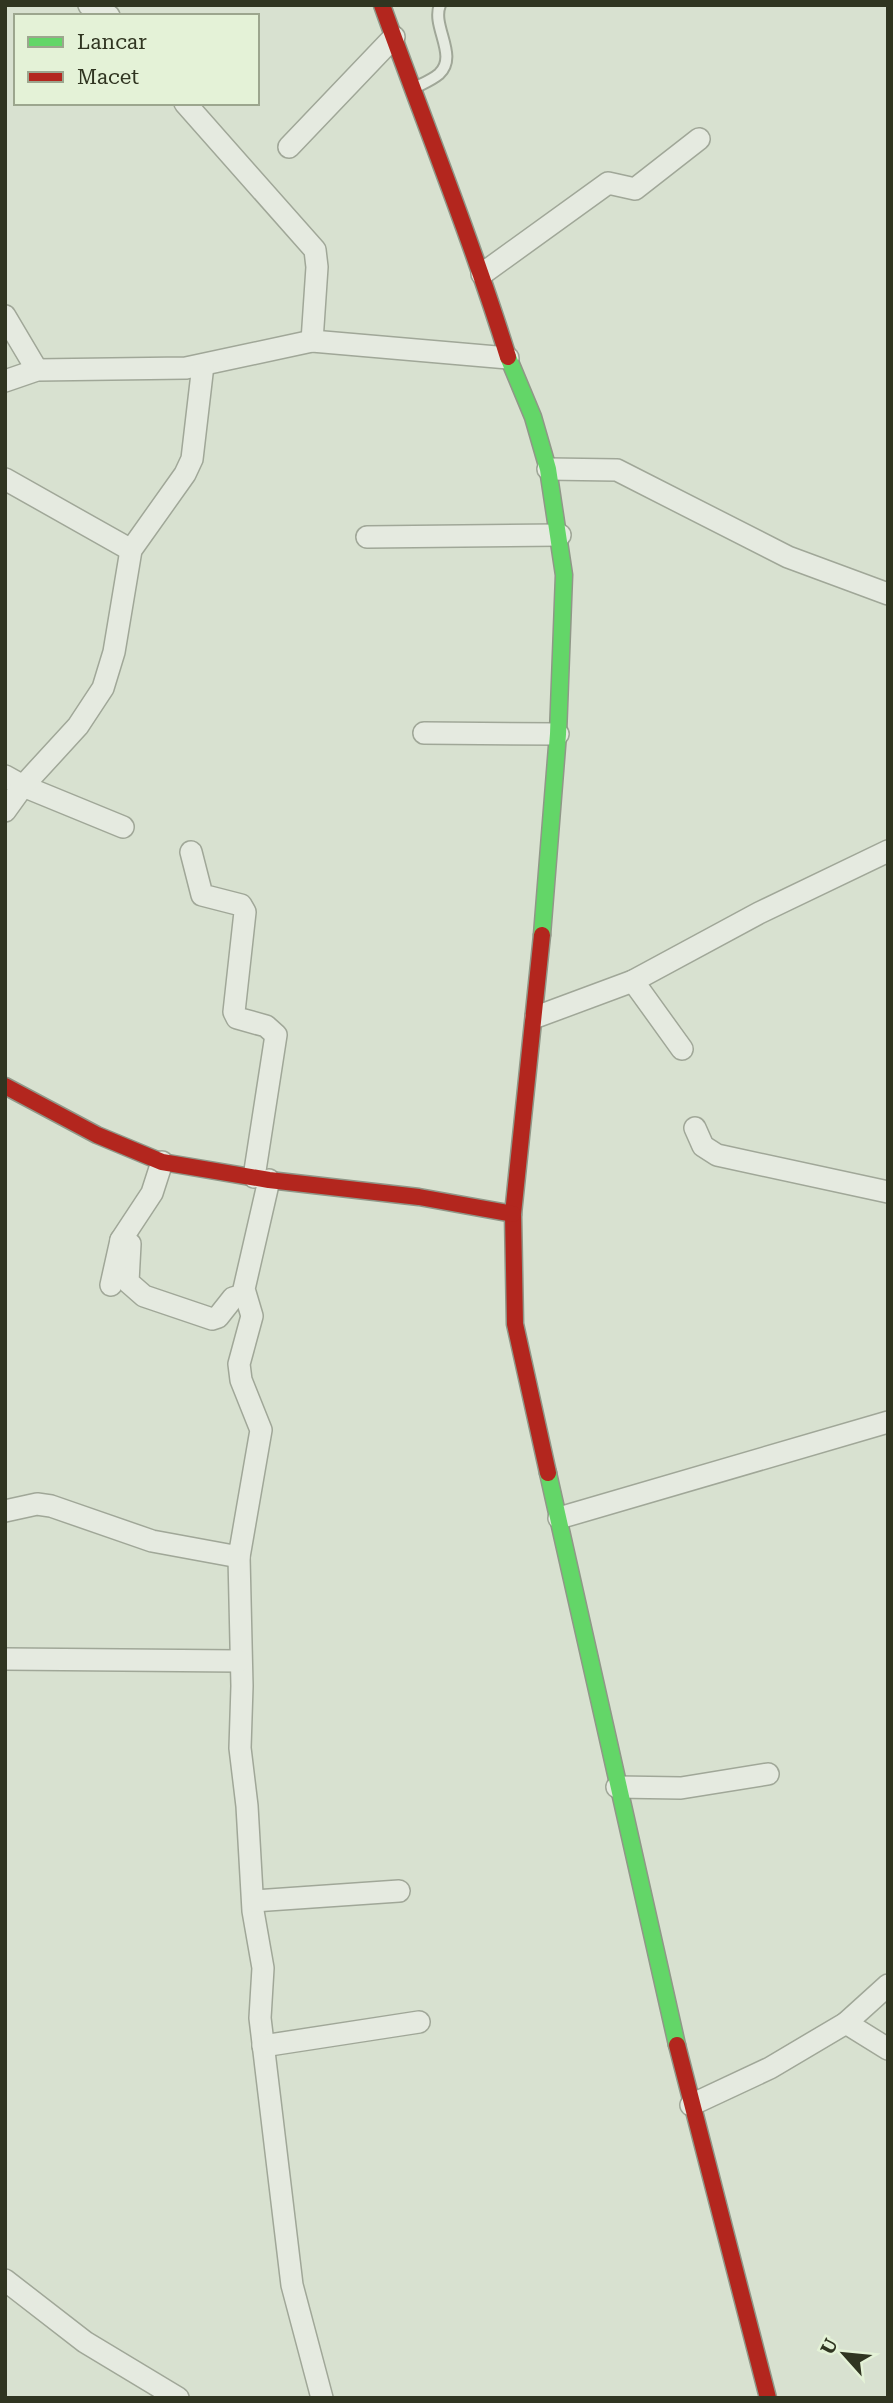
<svg xmlns="http://www.w3.org/2000/svg" width="893" height="2403" font-family="'Roboto Serif',serif">
<rect width="100%" height="100%" fill="#d8e1d0"/>
<g fill="none" stroke-linecap="round" stroke-linejoin="round">
<defs>
<path id="lane" d="M 414,88 C 422,84 432,80 439,74 C 459,56 431,26 440,5"/>
<g id="street">
<path d="M 89,5 L 109,16"/>
<path d="M 185,103 L 315,250 L 317,267 L 312,341"/>
<path d="M 289,147 L 394,37"/>
<path d="M 482,274 L 608,183 L 635,189 L 699,139"/>
<path d="M 5,316 L 37,370"/>
<path d="M 5,381 L 37,370 L 186,368 L 312,341 L 508,358"/>
<path d="M 548,469 L 617,470 L 788,557 L 888,594"/>
<path d="M 5,479 L 131,550"/>
<path d="M 367,537 L 560,535"/>
<path d="M 424,733 L 558,734"/>
<path d="M 5,776 L 23,786 L 123,827"/>
<path d="M 5,811 L 23,786 L 78,726 L 103,688 L 114,652 L 131,550 L 185,474 L 192,459 L 203,365"/>
<path d="M 191,852 L 202,895 L 241,905 L 245,912 L 234,1012 L 237,1018 L 266,1026 L 276,1035 L 254,1177"/>
<path d="M 633,981 L 682,1049"/>
<path d="M 536,1017 L 633,981 L 759,913 L 888,851"/>
<path d="M 695,1128 L 703,1146 L 717,1155 L 888,1192"/>
<path d="M 121,1240 L 130,1244 L 128,1282 L 144,1296 L 212,1319 L 218,1317 L 233,1298 L 244,1295"/>
<path d="M 111,1285 L 121,1240 L 152,1193 L 162,1162"/>
<path d="M 5,1511 L 37,1504 L 51,1506 L 152,1541 L 239,1557 L 261,1430 L 241,1380 L 239,1364 L 252,1316 L 244,1289 L 269,1180"/>
<path d="M 559,1518 L 888,1422"/>
<path d="M 239,1557 L 242,1686 L 240,1748 L 247,1806 L 253,1911 L 263,1968 L 260,2018 L 292,2285 L 322,2398"/>
<path d="M 5,1659 L 239,1661"/>
<path d="M 617,1787 L 681,1788 L 768,1774"/>
<path d="M 253,1901 L 399,1891"/>
<path d="M 846,2023 L 888,1985"/>
<path d="M 263,2046 L 419,2022"/>
<path d="M 691,2105 L 770,2068 L 846,2023 L 888,2049"/>
<path d="M 5,2280 L 85,2342 L 178,2398"/>
</g>
<g id="fast">
<path d="M 508,357 L 533,417 L 548,469 L 564,575 L 558,734 L 542,935"/>
<path d="M 548,1473 L 677,2045"/>
</g>
<g id="jam">
<path d="M 382,5 C 424,122 471,238 508,357"/>
<path d="M 542,935 L 513,1214 L 515,1324 L 548,1473"/>
<path d="M 5,1086 L 97,1135 L 162,1162 L 269,1180 L 419,1197 L 513,1214"/>
<path d="M 677,2045 L 768,2398"/>
</g>
</defs>
<use href="#lane" stroke="#a0a798" stroke-width="14"/>
<use href="#street" stroke="#a0a798" stroke-width="24"/>
<use href="#fast" stroke="#909788" stroke-width="19"/>
<use href="#jam" stroke="#909788" stroke-width="19"/>
<use href="#lane" stroke="#e5eae0" stroke-width="10"/>
<use href="#street" stroke="#e5eae0" stroke-width="21"/>
<use href="#fast" stroke="#63d668" stroke-width="16"/>
<use href="#jam" stroke="#b3261e" stroke-width="16"/>
</g>
<rect width="893" height="2403" fill="none" stroke="#303521" stroke-width="14"/>
<rect x="14" y="14" width="245" height="91" fill="#e4f2d7" stroke="#9ca68e" stroke-width="2"/>
<rect x="28" y="37" width="35" height="10" fill="#63d668" stroke="#9ca68e" stroke-width="2"/>
<text x="77" y="49" font-size="21" fill="#303521">Lancar</text>
<rect x="28" y="72" width="35" height="10" fill="#b3261e" stroke="#9ca68e" stroke-width="2"/>
<text x="77" y="84" font-size="21" fill="#303521">Macet</text>
<g transform="translate(844 2354) rotate(297)" stroke="#e4f2d7" stroke-width="5" paint-order="stroke">
<path d="M0-5L12 26L0 18L-12 26Z" fill="#303521"/>
<text y="-10" font-size="19" font-weight="bold" text-anchor="middle" fill="#303521">U</text>
</g>
</svg>
